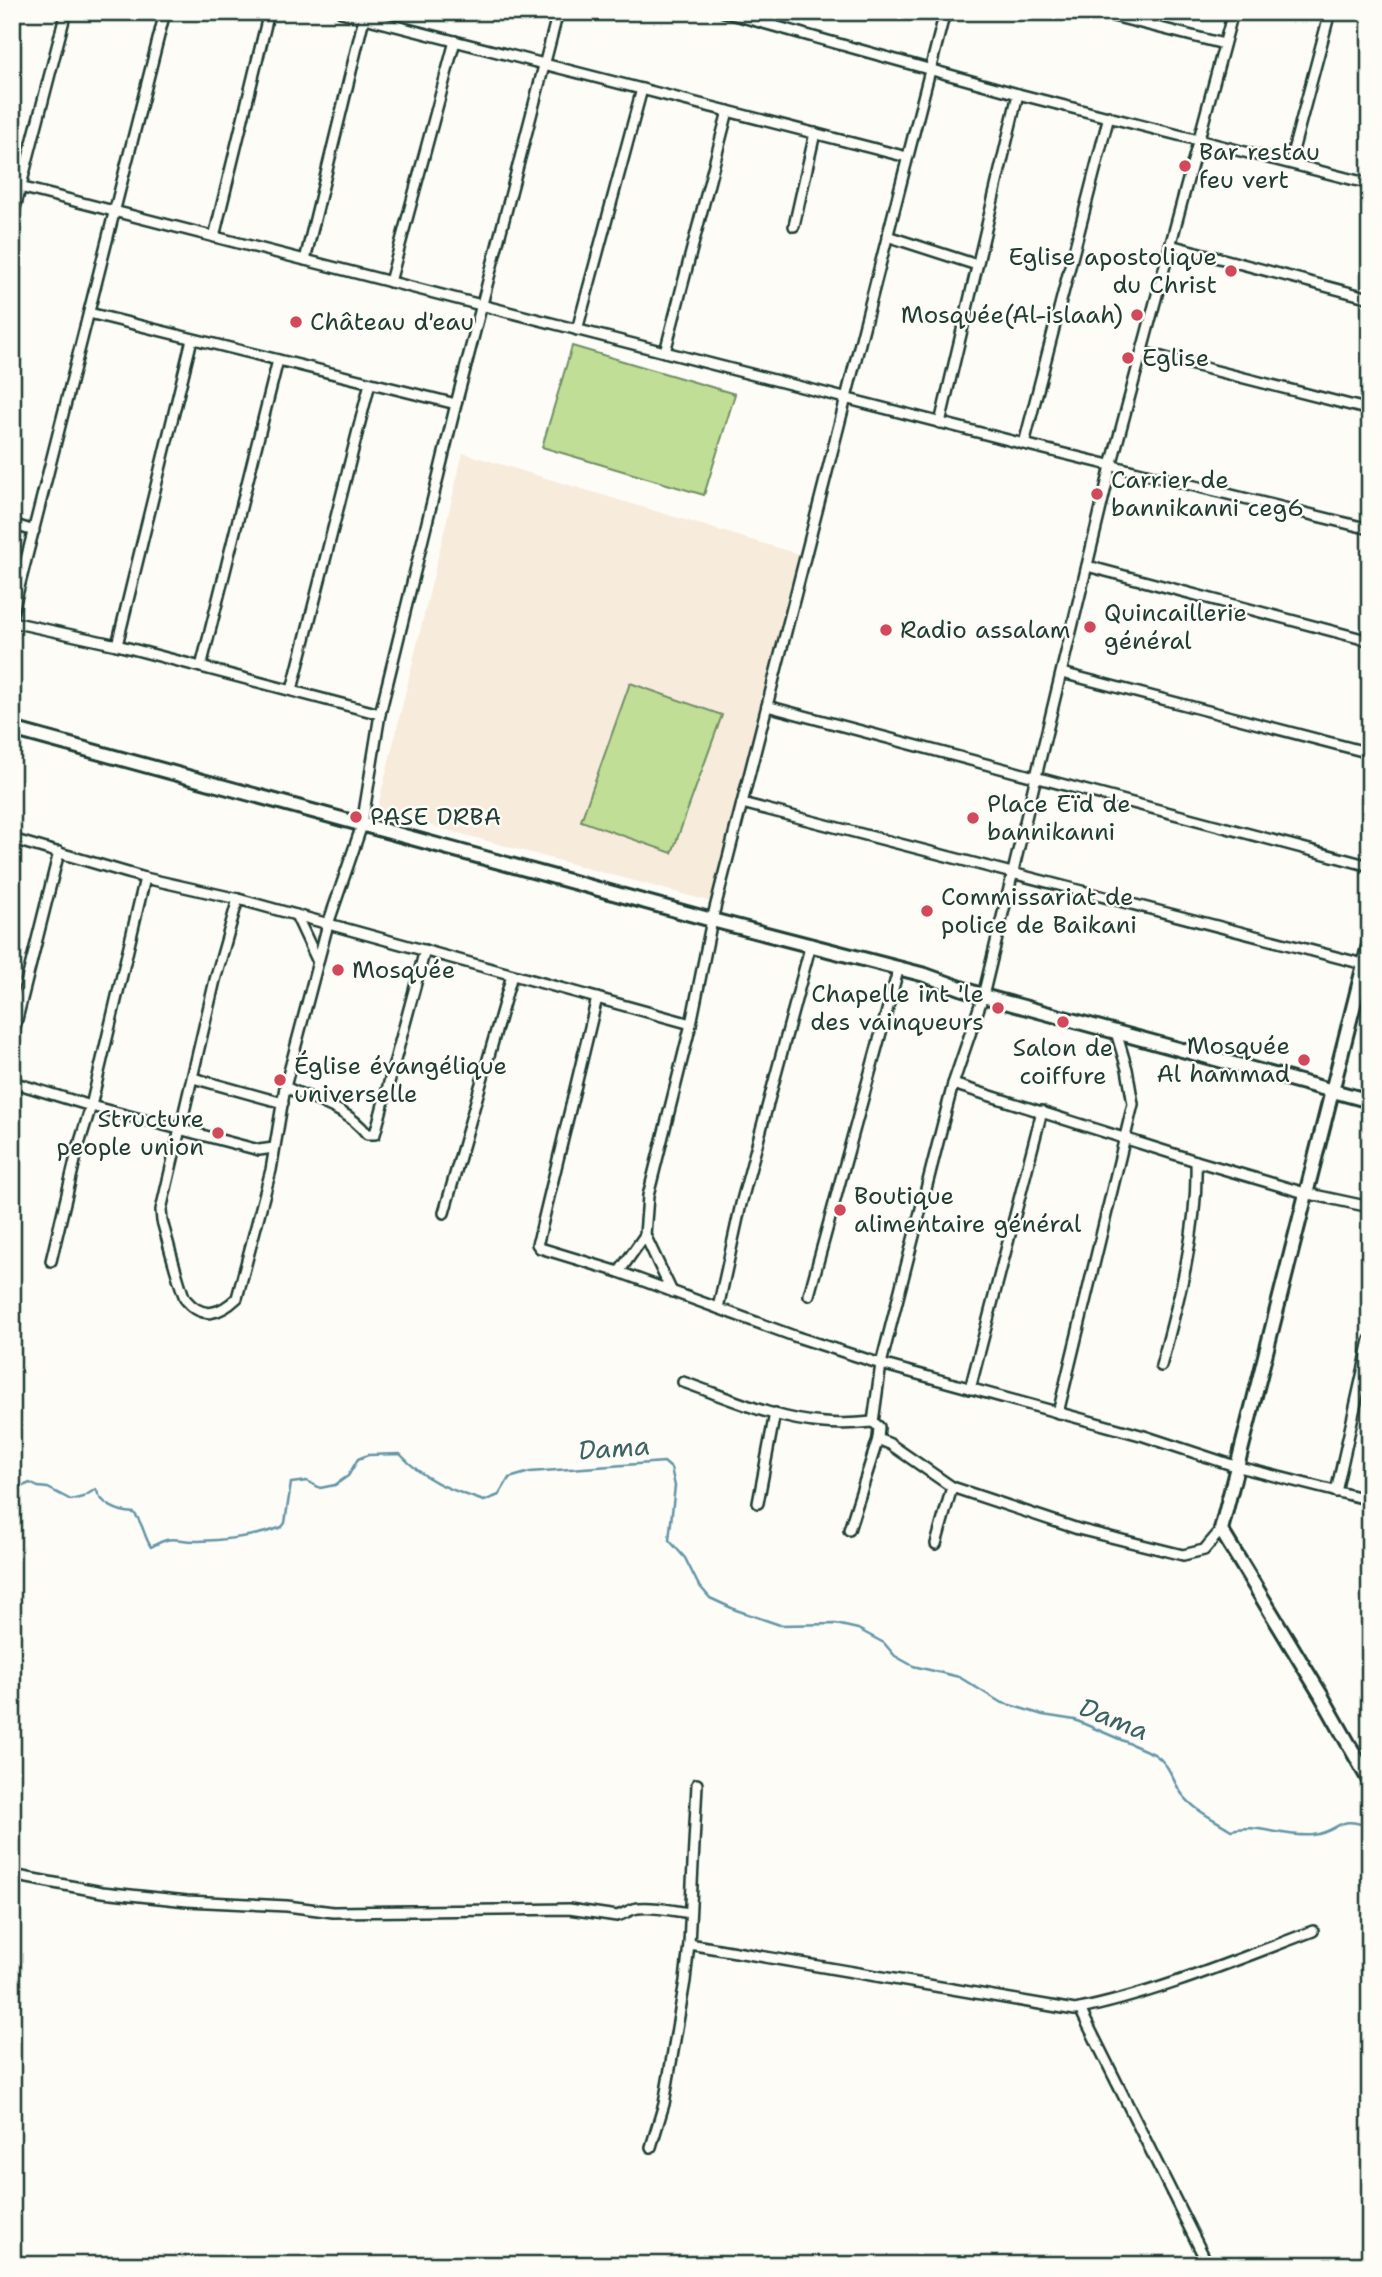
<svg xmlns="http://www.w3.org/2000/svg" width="1382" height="2277" font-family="'Shantell Sans',sans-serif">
<rect width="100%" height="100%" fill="#fdfcf7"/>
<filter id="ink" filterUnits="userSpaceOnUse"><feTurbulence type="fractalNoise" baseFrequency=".0143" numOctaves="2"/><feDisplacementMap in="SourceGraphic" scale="14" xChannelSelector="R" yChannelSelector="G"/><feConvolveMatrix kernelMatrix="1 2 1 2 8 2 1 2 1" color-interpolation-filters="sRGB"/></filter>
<g filter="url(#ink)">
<path fill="#f7ebdb" d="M 463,453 L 801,555 L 712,902 L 377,811 Z"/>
<g fill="#c0de96" stroke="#708e65" stroke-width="2">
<path d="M 572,346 L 735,394 L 704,495 L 542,447 Z"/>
<path d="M 630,683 L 722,715 L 672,853 L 581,821 Z"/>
</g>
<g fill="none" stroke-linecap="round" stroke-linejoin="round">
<path stroke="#6395a6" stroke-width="2.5" d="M 12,1494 L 18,1488 L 30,1483 L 38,1487 L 48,1488 L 71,1500 L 83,1497 L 96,1489 C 101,1505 118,1512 134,1513 C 144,1524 143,1535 151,1547 C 175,1533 174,1542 199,1541 C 228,1540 255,1537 282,1527 L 285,1523 L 291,1483 L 307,1481 L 320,1488 L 335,1485 L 348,1476 L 358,1459 L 368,1455 L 400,1454 C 426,1482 449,1489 484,1501 L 499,1495 L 509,1478 L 530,1472 L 664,1462 L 671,1468 L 675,1486 L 669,1540 L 685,1558 L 698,1584 L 710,1598 L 736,1610 L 780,1625 L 836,1624 L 858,1629 L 884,1643 L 895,1656 L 913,1666 L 959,1677 L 1000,1702 L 1043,1715 L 1075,1720 L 1154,1754 C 1171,1765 1171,1779 1182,1794 C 1195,1811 1214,1819 1231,1830 C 1255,1823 1286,1838 1313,1835 C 1342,1831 1336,1814 1370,1827"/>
<defs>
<g id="street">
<path d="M 341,12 L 907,157"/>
<path d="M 724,12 L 1018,94 L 1370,184"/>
<path d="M 1097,12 L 1224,44"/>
<path d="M 1290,162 L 1330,12"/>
<path d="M 12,185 L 1024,444 L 1370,529"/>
<path d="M 12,220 L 66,12"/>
<path d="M 794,226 L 815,133"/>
<path d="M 887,236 L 977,265"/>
<path d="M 214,237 L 269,12"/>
<path d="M 1170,245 L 1370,298"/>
<path d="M 305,260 L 364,18"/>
<path d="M 390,282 L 455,41"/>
<path d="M 89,313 L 456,404"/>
<path d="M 577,330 L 642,89"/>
<path d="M 665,352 L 728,111"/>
<path d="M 1142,352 L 1370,410"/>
<path d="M 940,423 L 1018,94"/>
<path d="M 1024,444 L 1109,116"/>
<path d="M 12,524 L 34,531"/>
<path d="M 1087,566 L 1370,641"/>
<path d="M 12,615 L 165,12"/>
<path d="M 12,622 L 117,645 L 380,714"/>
<path d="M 117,645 L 192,339"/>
<path d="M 201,667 L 278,360"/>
<path d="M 1062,673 L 1370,753"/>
<path d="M 292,690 L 370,383"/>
<path d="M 767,706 L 1370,866"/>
<path d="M 742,803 L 1367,965"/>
<path d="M 12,839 L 145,878 L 238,899 L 691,1024"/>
<path d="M 238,899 L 215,980 L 161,1210 L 162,1221 C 166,1234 181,1294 186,1300 C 203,1320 220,1314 237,1298 L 271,1170 L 285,1087 L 328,924 L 362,825 L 380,714 L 456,404 L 558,12"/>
<path d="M 296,915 L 318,962"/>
<path d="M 597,998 L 539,1238 L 537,1244 L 540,1248 L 619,1272 L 794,1336 L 881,1364 L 1144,1436 L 1235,1466 L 1370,1500"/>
<path d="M 12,1039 L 59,852"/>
<path d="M 193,1078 L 283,1103"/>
<path d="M 12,1082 L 91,1106 L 259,1150 L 274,1148"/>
<path d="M 953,1084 L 1196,1161 L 1305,1193 L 1370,1207"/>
<path d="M 285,1087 C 315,1101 347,1108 367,1134 L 375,1134 L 425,950"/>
<path d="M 444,1213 L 512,975"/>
<path d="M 645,1235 L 672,1292"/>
<path d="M 51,1261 L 78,1148 L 91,1106 L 145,878"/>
<path d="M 619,1272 L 645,1235 L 648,1196 L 691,1024 L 712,920 L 945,12"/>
<path d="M 809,1295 L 899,967"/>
<path d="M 718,1308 L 741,1204 L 811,944"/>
<path d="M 1161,1366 C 1179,1300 1198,1229 1196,1161"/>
<path d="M 683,1382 C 729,1398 776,1420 824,1423 C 841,1425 857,1423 873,1422"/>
<path d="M 970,1389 L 1042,1111"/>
<path d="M 1058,1413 L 1133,1104 L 1127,1069 L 1116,1032"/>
<path d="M 878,1439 L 890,1444 L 952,1487 L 1078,1529 L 1183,1555 L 1204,1550 L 1221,1530"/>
<path d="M 1336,1492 L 1370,1340"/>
<path d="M 758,1503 L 775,1413"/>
<path d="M 849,1530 L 878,1439 L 879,1427 L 873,1422 L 881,1364 L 953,1084 L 983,996 L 1111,466 L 1233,12"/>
<path d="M 936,1544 L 952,1487"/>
<path d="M 12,1875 L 102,1892 L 187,1901 L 287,1906 L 333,1912 L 569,1909 L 617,1916 C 625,1914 630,1909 638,1908 C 655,1906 674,1911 690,1913"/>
<path d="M 689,1944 L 1075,2010 C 1155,1994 1236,1960 1313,1931"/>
<path d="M 1080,2009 L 1208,2265"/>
<path d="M 651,2147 L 664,2104 L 685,1981 L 689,1944 L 697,1784"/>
</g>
<g id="secondary">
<path d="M 12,729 L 712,920 L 925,975 L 983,996 L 1370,1101"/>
<path d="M 1370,941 L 1221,1530 L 1321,1695 L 1370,1782"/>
</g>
</defs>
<use href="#street" stroke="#1f3d34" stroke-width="14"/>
<use href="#secondary" stroke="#1f3d34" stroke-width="18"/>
<use href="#street" stroke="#fdfcf7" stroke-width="9"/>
<use href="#secondary" stroke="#fdfcf7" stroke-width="12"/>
</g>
</g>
<g fill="#d1495b" stroke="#fdfcf7" stroke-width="2.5">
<circle cx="1185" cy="166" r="7"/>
<circle cx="1231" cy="271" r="7"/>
<circle cx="1137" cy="315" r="7"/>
<circle cx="296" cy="322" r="7"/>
<circle cx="1128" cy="358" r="7"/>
<circle cx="1097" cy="494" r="7"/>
<circle cx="1090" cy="627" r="7"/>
<circle cx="886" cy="630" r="7"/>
<circle cx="356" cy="817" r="7"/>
<circle cx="973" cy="818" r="7"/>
<circle cx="927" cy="911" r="7"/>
<circle cx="338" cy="970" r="7"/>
<circle cx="998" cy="1008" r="7"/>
<circle cx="1063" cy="1022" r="7"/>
<circle cx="1304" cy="1060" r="7"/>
<circle cx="280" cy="1080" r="7"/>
<circle cx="218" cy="1133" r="7"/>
<circle cx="840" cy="1210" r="7"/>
</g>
<g text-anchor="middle" stroke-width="5" stroke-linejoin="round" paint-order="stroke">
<g font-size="24" fill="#1f3d34" stroke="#fdfcf7" text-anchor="start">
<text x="1199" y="160">Bar restau<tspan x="1199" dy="28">feu vert</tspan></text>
<text x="1217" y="265" text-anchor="end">Eglise apostolique<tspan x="1217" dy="28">du Christ</tspan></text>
<text x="1123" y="323" text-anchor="end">Mosquée(Al-islaah)</text>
<text x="310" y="330">Château d'eau</text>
<text x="1142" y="366">Eglise</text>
<text x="1111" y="488">Carrier de<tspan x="1111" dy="28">bannikanni ceg6</tspan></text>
<text x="1104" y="621">Quincaillerie<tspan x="1104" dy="28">général</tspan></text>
<text x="900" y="638">Radio assalam</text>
<text x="987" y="812">Place Eïd de<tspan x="987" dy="28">bannikanni</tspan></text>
<text x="370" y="825">PASE DRBA</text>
<text x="941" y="905">Commissariat de<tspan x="941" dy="28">police de Baikani</tspan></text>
<text x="352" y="978">Mosquée</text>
<text x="984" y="1002" text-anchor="end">Chapelle int 'le<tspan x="984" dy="28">des vainqueurs</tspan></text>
<text x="1290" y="1054" text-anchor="end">Mosquée<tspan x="1290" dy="28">Al hammad</tspan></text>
<text x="1063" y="1056" text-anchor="middle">Salon de<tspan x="1063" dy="28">coiffure</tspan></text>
<text x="294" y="1074">Église évangélique<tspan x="294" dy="28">universelle</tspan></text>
<text x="204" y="1127" text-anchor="end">Structure<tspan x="204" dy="28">people union</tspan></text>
<text x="854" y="1204">Boutique<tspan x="854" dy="28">alimentaire général</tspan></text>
</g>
<g font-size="26" font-style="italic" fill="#3c6264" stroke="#fdfcf7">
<text transform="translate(614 1448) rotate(-4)" y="9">Dama</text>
<text transform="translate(1114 1719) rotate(22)" y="9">Dama</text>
</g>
</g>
<rect width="1382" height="2277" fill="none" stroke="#fdfcf7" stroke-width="42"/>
<rect x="21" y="21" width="1340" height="2235" fill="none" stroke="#1f3d34" stroke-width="2.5" filter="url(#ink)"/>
</svg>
